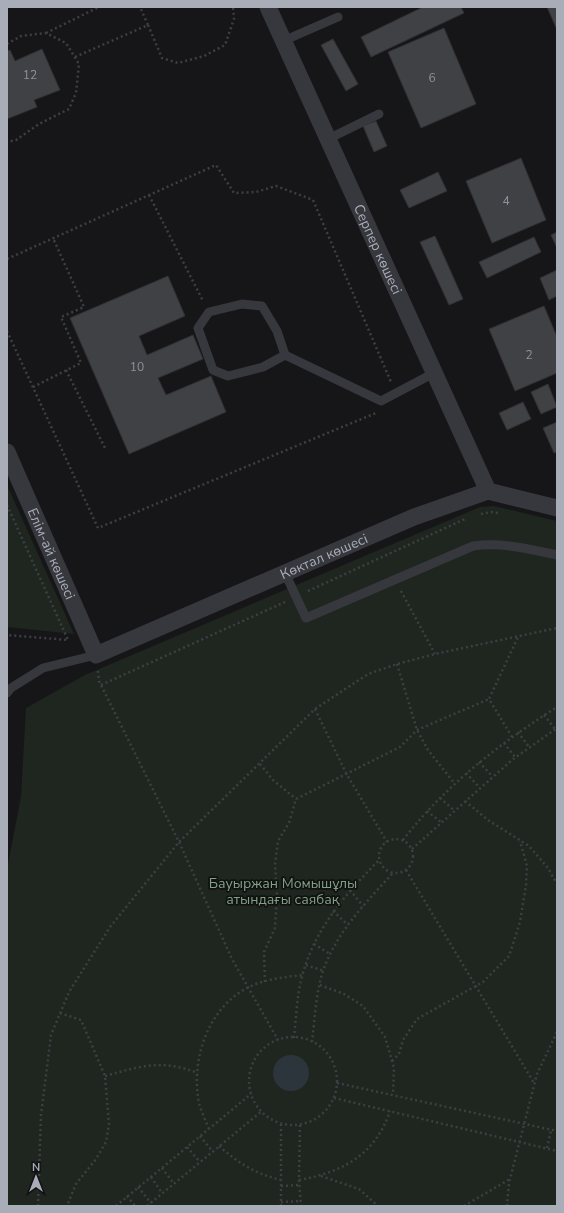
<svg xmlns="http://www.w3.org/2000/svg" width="564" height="1213" font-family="'Nunito Sans',sans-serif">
<rect width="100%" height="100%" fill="#161618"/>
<g fill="#1e261f">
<path d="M 7,485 L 74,634 L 7,627 Z"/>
<path d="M 494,506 L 557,521 L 557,1206 L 7,1206 L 7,869 L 21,797 L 26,708 L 85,675 L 480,507 Z"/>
</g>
<circle fill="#2c353c" cx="291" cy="1073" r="18"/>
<g fill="#404145" stroke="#303034">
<path d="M 423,7 L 461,7 L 464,13 L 371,57 L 361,37 Z"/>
<path d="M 547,7 L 557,7 L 557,30 Z"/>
<path d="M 444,28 L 476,104 L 421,128 L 388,52 Z"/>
<path d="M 333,39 L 358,84 L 346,91 L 321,45 Z"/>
<path d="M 42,49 L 60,90 L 34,100 L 37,107 L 7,119 L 7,51 L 10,50 L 15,61 Z"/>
<path d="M 376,121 L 387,146 L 374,152 L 363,126 Z"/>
<path d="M 521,158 L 546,220 L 492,243 L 466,181 Z"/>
<path d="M 438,172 L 447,191 L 409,208 L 400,190 Z"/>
<path d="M 557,232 L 557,248 L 551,235 Z"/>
<path d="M 435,236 L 463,299 L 449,305 L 420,242 Z"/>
<path d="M 534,237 L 541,252 L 487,278 L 479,262 Z"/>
<path d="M 557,270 L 557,296 L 549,300 L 540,278 Z"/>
<path d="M 168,276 L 185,316 L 139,336 L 147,355 L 193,335 L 203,359 L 158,378 L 166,395 L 211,376 L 226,412 L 129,454 L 70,318 Z"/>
<path d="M 544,306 L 557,337 L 557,373 L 515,391 L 489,329 Z"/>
<path d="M 548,384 L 557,407 L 541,414 L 531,392 Z"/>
<path d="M 523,402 L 531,419 L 507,430 L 499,413 Z"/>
<path d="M 557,422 L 557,452 L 554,453 L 543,428 Z"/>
</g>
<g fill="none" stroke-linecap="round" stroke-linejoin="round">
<g stroke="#3d3f44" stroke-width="2.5" stroke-dasharray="2 3" stroke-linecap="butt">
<path d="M 148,25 L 162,58 L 178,63 L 204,56 L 225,45 L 234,19 L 233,7"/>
<path d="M 46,33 L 99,7"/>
<path d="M 7,44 L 21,36 L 46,33 L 66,43 L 79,64 L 76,93 L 69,109 L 39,124 L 16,140 L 7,142"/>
<path d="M 75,57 L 148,25 L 140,7"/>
<path d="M 149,195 L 203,301"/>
<path d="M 7,259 L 216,165 L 234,193 L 256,192 L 276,186 L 313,200 L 391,382"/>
<path d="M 7,331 L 98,528 L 376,413"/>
<path d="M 66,370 L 105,448"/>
<path d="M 33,387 L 81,363 L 61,317 L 84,307 L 53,238"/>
<path d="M 7,505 L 68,640 L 7,635"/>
<path d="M 481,514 L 491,512 L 498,513"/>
<path d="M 308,591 L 465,519"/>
<path d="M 401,591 L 435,654"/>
<path d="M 397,664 L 417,730 L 428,750 L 455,784"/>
<path d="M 98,671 L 99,681 L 179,842 L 232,959 L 278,1040"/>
<path d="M 101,685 L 285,602"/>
<path d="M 315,709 L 346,773 L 387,842"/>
<path d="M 544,715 L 555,729"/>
<path d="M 518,732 L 529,747"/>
<path d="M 512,737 L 489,699 L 518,637"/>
<path d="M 504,743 L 515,757"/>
<path d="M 479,762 L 492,776"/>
<path d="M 260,764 L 273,780 L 296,799"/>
<path d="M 466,773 L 479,787"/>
<path d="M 440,798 L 455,811"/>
<path d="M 465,801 L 488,820 L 529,846 L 548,868 L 557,884"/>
<path d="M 427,811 L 442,823"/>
<circle cx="396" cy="856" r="17"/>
<path d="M 403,840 C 445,786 499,744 557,707"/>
<path d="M 412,849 L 512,760 L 557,728"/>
<path d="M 406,870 L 534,1083"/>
<path d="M 350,890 L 363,906"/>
<path d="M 333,911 L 348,925"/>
<path d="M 314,944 L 330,954"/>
<path d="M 306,965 L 324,971"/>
<path d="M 265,982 L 264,952 L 275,928 L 277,895 L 275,864 L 278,841 L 289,823 L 296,799 L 400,747 L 417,730 L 489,699"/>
<path d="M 320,985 L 344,994 L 363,1006 L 385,1037 L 394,1068 L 393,1095"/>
<path d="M 60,1013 L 81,1020 L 105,1076 L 109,1124 L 106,1142 L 96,1159 L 76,1184 L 67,1206"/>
<circle cx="293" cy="1081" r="44"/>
<path d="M 294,1038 C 296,1018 297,998 301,980 C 314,929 344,896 379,860"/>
<path d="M 312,1042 C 315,1018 316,986 326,963 C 340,929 368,900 393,873"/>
<path d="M 392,1061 L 399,1054 L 403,1040 L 417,1019 L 483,982 L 509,956 L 520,922 L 526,885 L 527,866 L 520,841"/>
<path d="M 105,1076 C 141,1066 161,1059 198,1073"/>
<path d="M 337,1083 L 557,1131"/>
<path d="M 334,1098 L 557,1151"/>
<path d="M 281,1124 L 281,1206"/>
<path d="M 300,1125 L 299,1180 L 301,1206"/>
<path d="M 209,1129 C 205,1119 199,1107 198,1097 C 192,1055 210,1006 249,987 C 265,979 286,977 303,975"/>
<path d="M 200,1136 L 213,1152"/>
<path d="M 219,1146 C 238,1163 256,1174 281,1180"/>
<path d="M 187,1147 L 200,1162"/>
<path d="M 547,1148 L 551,1130"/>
<path d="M 162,1168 L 174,1184"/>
<path d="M 321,1176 L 359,1189 L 378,1206"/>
<path d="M 151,1177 L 162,1193"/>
<path d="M 299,1180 C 343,1172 375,1155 390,1111"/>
<path d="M 281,1186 L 300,1185"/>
<path d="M 138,1187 L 151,1203"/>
<path d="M 127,1196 L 135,1206"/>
<path d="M 281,1202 L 301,1201"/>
<path d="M 38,1206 L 41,1115 L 51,1035 L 69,992 L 110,927 L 179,842 L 315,709 L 368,674 L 397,664 L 435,654 L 557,628"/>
<path d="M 116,1206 L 251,1094"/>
<path d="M 147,1206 L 262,1111"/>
<path d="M 464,1206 L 510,1179"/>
<path d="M 507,1206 L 509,1183 L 537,1074 L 557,1032"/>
</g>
<g stroke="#37383d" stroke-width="9">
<path d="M 283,41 L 338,17"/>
<path d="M 328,139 L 379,114"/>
<path d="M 285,355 L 263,367 L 228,376 L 213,370 L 198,328 L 209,312 L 242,304 L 262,306 L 277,331 L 285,355 L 381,401 L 434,373"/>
<path d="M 285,573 L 306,618 L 473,546 C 502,542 529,549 557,555"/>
<path d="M 7,693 L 11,688 L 43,668 L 96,655"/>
</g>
<g stroke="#37383d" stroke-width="17">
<path id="s1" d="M 268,7 L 488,491"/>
<path id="s2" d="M 7,452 L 96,655 L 414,517 L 488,491 L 557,508"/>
</g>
</g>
<g text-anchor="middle" stroke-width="3.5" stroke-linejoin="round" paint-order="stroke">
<g font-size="12" fill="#8e929b">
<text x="30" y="79">12</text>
<text x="432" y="82">6</text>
<text x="506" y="205">4</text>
<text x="529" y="359">2</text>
<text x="137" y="371">10</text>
</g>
<g font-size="14" fill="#a8adb8" stroke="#111113">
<text dy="5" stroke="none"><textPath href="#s1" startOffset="266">Серпер көшесі</textPath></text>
<text dy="5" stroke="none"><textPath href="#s2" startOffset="111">Елім-ай көшесі</textPath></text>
<text dy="5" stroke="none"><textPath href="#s2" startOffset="470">Көктал көшесі</textPath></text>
</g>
<g font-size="14" fill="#7fa381" stroke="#111113">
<text x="283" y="888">Бауыржан Момышұлы<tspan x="283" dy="16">атындағы саябақ</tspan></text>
</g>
</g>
<rect width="564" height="1213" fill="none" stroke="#a8adb8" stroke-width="16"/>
<g transform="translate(36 1177)" stroke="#111113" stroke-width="3" paint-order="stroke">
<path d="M0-3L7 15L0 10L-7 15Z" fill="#a8adb8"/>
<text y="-6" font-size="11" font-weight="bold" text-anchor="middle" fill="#a8adb8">N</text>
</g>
</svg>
